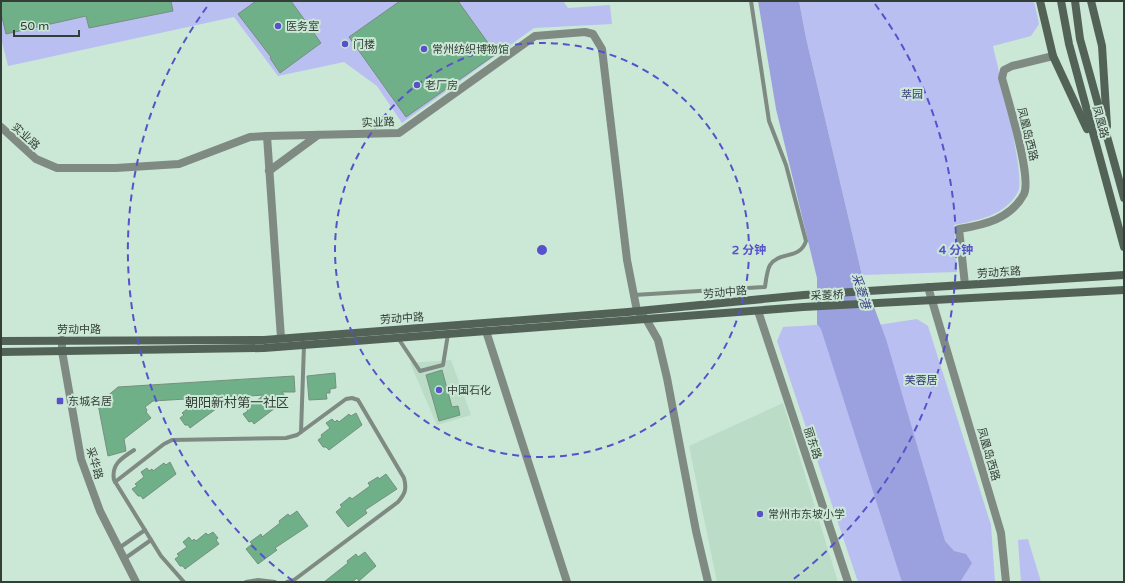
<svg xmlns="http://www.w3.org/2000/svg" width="1125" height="583" font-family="'Varela Round','Noto Sans SC',sans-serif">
<rect width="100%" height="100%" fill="#cbe7d5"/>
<g fill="#bbddc7">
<path d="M 451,360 L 471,415 L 437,425 L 410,363 Z"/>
<path d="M 783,403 L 838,582 L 717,582 L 689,446 Z"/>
</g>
<g fill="#babff2">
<path d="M 1,1 L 563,1 L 568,8 L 610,5 L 612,24 L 534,28 L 402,123 L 377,86 L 344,62 L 278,76 L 234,17 L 8,66 L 1,38 Z"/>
<path d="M 799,1 L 1034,1 L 1039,24 L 1031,36 L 993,46 C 998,69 1026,176 1018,192 C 1005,216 978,220 954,225 L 957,272 L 862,275 L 806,38 Z"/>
<path d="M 917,319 L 928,326 L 991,525 L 995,582 L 951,582 L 871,326 Z"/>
<path d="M 832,324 L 912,582 L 858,582 L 777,341 L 783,327 Z"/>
<path d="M 1028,539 L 1041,582 L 1021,582 L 1018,540 Z"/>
</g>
<path fill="#9ba1de" d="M 758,1 L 799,1 L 806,38 L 862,275 L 886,339 L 945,541 L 954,551 L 966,554 L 972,563 L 960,582 L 902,582 L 821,329 L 817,324 L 817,278 L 776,109 Z"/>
<g fill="#6fb089" stroke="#768f7f">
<path d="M 6,1 L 171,1 L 173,11 L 89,28 L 86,16 L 6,34 L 1,13 L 1,2 Z"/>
<path d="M 256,1 L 291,1 L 321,43 L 280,73 L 270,58 L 271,57 L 238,14 Z"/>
<path d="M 400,1 L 458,1 L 496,54 L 406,117 L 349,37 Z"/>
<path d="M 442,370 L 452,407 L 458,406 L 460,415 L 439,421 L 426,375 Z"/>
<path d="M 335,373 L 336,388 L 330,389 L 330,393 L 326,393 L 327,399 L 309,400 L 307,376 Z"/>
<path d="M 294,376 L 295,392 L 282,392 L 287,399 L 254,424 L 252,421 L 249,422 L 243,414 L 248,411 L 246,409 L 264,395 L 220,398 L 224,403 L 190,428 L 188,425 L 185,425 L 180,418 L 184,415 L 182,413 L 202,398 L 153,401 L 145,407 L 147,410 L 146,412 L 151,418 L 124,439 L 126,451 L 108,456 L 98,404 L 118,387 Z"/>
<path d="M 356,413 L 362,425 L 329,450 L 326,447 L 323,447 L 318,440 L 322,437 L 321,435 L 330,428 L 326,423 L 332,419 L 335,422 L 337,420 L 339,422 L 349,414 L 351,416 Z"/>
<path d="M 170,462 L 176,474 L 143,499 L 141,496 L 138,496 L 132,489 L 137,486 L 135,484 L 144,477 L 141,472 L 147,468 L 149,471 L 152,469 L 153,471 L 164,463 L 166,465 Z"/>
<path d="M 386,474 L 397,489 L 365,510 L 367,513 L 348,527 L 336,512 L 342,507 L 340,505 L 350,497 L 352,499 L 370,486 L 368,483 L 378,477 L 379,479 Z"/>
<path d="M 297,511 L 308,526 L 275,548 L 277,550 L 258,564 L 246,549 L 252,544 L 250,542 L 261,534 L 262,537 L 280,523 L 279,521 L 288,514 L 290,516 Z"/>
<path d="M 213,532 L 218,538 L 216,540 L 219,544 L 185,569 L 183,566 L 180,566 L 175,559 L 179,556 L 177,554 L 187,547 L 183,542 L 189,537 L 192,541 L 194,539 L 196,541 L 206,533 L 208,535 Z"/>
<path d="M 365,552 L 376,566 L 359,581 L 357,578 L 352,582 L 324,582 L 348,563 L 347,561 L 356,554 L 358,557 Z"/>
</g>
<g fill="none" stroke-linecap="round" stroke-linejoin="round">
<g stroke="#7f8a83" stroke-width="4">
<path d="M 634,295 L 765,287 C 766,280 767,270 770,265 C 779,251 800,260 806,241 L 786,165 L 769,121 L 751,1"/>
<path d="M 398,338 L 420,371 L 443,365 L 448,334"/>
<path d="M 301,432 L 304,345"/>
<path d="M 134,450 C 122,458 111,464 114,480 L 161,556 L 184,582"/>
<path d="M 115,482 L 164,444 L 172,440 L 286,438 L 297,435 L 346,399 L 352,398 L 358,400 L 404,478 C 407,489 405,494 398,502 L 294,580 L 287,582"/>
<path d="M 119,548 L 145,530"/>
<path d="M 124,559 L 151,540"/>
<path d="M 246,582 L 258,580 L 275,582"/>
</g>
<g stroke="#7f8a83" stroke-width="8">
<path d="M 1,127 L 36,159 L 57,168 L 116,168 L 179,164 L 250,137 L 267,136 L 399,133 L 535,36 L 585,32 L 593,34 L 602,49 L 627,260 L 637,311 L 646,319 L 658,340 L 667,378 L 696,531 L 708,582"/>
<path d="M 267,136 L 281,338"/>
<path d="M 269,171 L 318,135"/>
<path d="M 965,285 L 959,229 C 984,225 1011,219 1024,194 C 1032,177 1008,100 1002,78 L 1004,70 L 1012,66 L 1053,56"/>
<path d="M 928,287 L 1001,533 L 1006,582"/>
<path d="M 758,311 L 848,582"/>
<path d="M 486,331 L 567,582"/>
<path d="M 62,340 L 62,351 L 81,459 L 100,511 L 136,582"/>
</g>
<g stroke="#526257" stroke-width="8">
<path d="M 1040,1 L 1053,56 L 1087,129"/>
<path d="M 1061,1 L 1069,44 L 1124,247"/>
<path d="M 1075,1 L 1080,39 L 1124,198"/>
<path d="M 1091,1 L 1102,46 L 1107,126"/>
<path d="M 1,341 L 264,340 L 628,312 L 804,295 L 1124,275"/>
<path d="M 1,352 L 264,348 L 803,307 L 1124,290"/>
</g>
</g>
<g fill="none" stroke="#5752ca" stroke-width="2" stroke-dasharray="7 5">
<circle cx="542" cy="250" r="207"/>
<path d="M293 581A414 414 0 0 1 209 4M875 4A414 414 0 0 1 791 581"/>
</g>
<g fill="#5752ca" stroke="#cbe7d5" stroke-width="1.5">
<circle cx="278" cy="26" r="4"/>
<circle cx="345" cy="44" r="4"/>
<circle cx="424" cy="49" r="4"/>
<circle cx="417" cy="85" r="4"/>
<circle cx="439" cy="390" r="4"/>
<rect x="56" y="397" width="8" height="8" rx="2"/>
<circle cx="760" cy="514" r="4"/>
</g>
<g text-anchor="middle" stroke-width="4" stroke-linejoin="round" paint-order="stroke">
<g font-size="11" fill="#333e37" stroke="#cbe7d5" text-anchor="start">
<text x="286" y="30">医务室</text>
<text x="353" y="48">门楼</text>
<text x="432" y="53">常州纺织博物馆</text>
<text x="425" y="89">老厂房</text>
<text x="447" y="394">中国石化</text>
<text x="68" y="405">东城名居</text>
<text x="768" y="518">常州市东坡小学</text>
</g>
<g font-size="11" fill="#34337a" stroke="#cbe7d5">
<text x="912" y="98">萃园</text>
<text x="921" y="384">芙蓉居</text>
</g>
<g font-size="11" fill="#333e37" stroke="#cbe7d5">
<text transform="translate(378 122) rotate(-2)" y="4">实业路</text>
<text transform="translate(1101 122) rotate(75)" y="4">凤凰路</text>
<text transform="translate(1028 134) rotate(76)" y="4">凤凰岛西路</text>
<text transform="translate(26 136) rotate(42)" y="4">实业路</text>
<text transform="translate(999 272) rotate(-4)" y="4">劳动东路</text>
<text transform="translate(725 292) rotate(-5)" y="4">劳动中路</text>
<text transform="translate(827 295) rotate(-2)" y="4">采菱桥</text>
<text transform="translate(402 318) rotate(-4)" y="4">劳动中路</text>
<text x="79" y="333">劳动中路</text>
<text transform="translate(813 443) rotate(72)" y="4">丽东路</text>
<text transform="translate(989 454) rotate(74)" y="4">凤凰岛西路</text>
<text transform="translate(95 463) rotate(74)" y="4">采华路</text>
</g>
<g font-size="12" font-style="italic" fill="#414189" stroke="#cbe7d5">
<text transform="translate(861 291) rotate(73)" y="4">采菱港</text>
</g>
<g font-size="13" fill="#333e37" stroke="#cbe7d5">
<text x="237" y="407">朝阳新村第一社区</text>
</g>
</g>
<circle cx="542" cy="250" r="6" fill="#5752ca" stroke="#cbe7d5" stroke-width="2"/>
<g font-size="12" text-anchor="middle" font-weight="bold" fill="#5752ca" stroke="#cbe7d5" stroke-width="4" stroke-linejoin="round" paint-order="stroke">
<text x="749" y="254">2 分钟</text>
<text x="956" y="254">4 分钟</text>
</g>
<rect width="1125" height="583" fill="none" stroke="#333e37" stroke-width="4"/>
<path d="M14 30v6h65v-6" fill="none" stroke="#333e37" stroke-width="2"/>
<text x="20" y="30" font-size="12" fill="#333e37" stroke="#cbe7d5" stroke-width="3" paint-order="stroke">50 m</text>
</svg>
